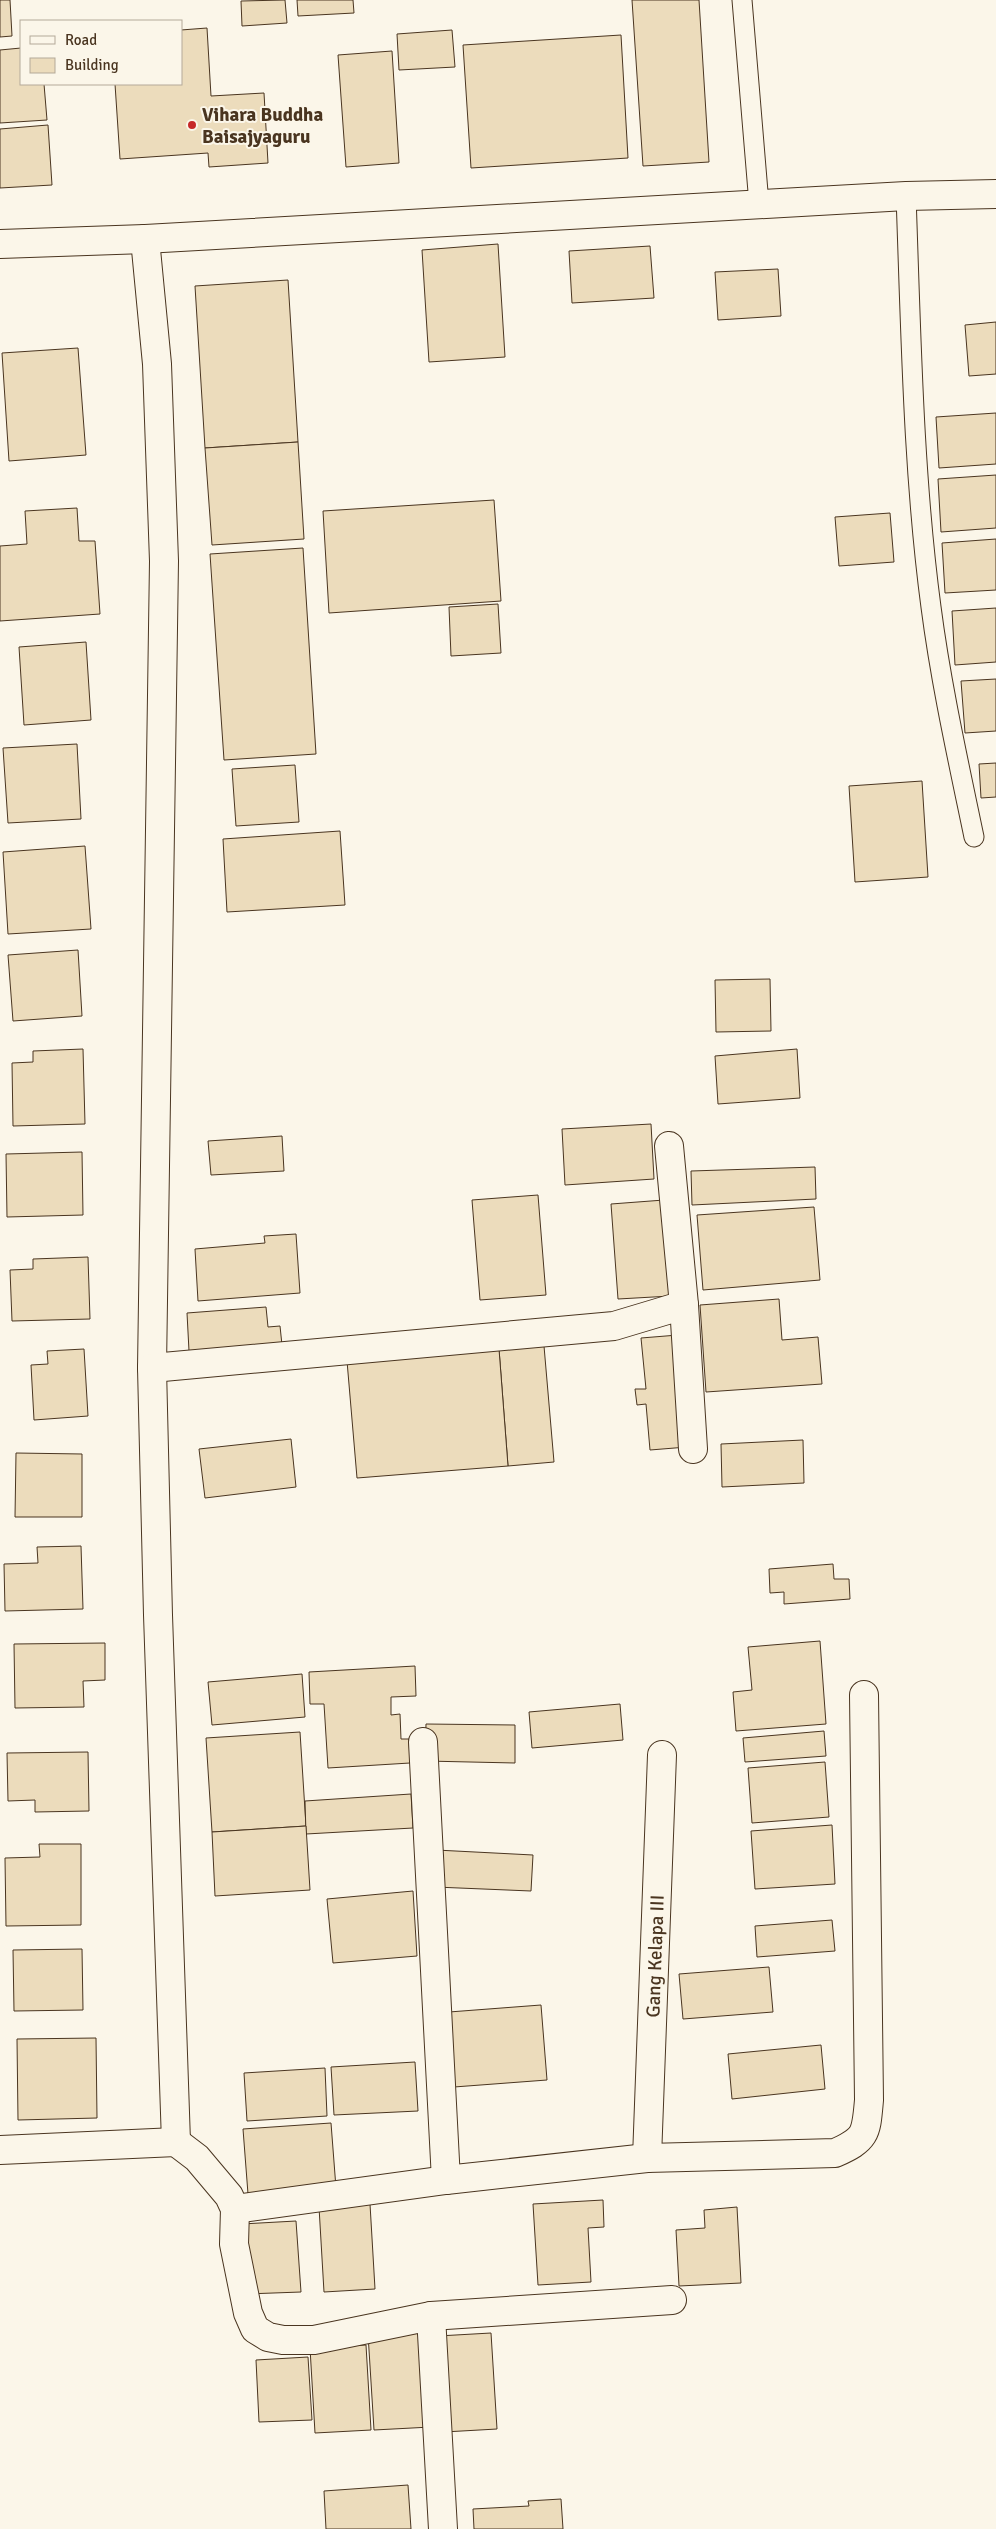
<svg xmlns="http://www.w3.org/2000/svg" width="996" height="2529" font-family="Signika,sans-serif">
<rect width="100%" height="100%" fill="#fbf6e9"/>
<g fill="#ecdcbc" stroke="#4a3520">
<path d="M 0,0 L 10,0 L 12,36 L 0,37 Z"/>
<path d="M 285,0 L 287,23 L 242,26 L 241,1 Z"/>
<path d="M 297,0 L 353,0 L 354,13 L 298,16 Z"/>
<path d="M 632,0 L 699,0 L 709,162 L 643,166 Z"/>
<path d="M 207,28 L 211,96 L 264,93 L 268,163 L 209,167 L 208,153 L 120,159 L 115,84 L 181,84 L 181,30 Z"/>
<path d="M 452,30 L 455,67 L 399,70 L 397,34 Z"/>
<path d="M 621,35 L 628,158 L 471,168 L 463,45 Z"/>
<path d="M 21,48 L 21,84 L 44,84 L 47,120 L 0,123 L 0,50 Z"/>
<path d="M 392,51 L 399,163 L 346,167 L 338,55 Z"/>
<path d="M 48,125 L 52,185 L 0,188 L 0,129 Z"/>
<path d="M 498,244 L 505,357 L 429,362 L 422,250 Z"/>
<path d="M 650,246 L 654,298 L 572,303 L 569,251 Z"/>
<path d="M 778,269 L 781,316 L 718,320 L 715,272 Z"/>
<path d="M 288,280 L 298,442 L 205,448 L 195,286 Z"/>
<path d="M 996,322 L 996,374 L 969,376 L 965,325 Z"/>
<path d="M 78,348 L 86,455 L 9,461 L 2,353 Z"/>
<path d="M 996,413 L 996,464 L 939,468 L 936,417 Z"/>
<path d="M 298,442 L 304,539 L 212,545 L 205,448 Z"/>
<path d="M 996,475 L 996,528 L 941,532 L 938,479 Z"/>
<path d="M 494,500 L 501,601 L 329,613 L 323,511 Z"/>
<path d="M 77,508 L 79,541 L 95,541 L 100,614 L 0,621 L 0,546 L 27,544 L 25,511 Z"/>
<path d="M 890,513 L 894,562 L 839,566 L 835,517 Z"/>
<path d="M 996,539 L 996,590 L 945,593 L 942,543 Z"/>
<path d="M 303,548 L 316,754 L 224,760 L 210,554 Z"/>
<path d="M 498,604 L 501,653 L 451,656 L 449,607 Z"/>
<path d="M 996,608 L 996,662 L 955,665 L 952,611 Z"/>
<path d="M 86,642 L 91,720 L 24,725 L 19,647 Z"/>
<path d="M 996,679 L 996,731 L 965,733 L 961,681 Z"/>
<path d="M 77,744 L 81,819 L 8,823 L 3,748 Z"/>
<path d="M 996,763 L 996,797 L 981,798 L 979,764 Z"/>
<path d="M 295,765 L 299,822 L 236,826 L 232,769 Z"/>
<path d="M 922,781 L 928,877 L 855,882 L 849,786 Z"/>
<path d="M 340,831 L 345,905 L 227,912 L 223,839 Z"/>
<path d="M 85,846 L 91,929 L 8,934 L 3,852 Z"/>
<path d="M 78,950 L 82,1016 L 13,1021 L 8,955 Z"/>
<path d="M 770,979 L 771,1031 L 716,1032 L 715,980 Z"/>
<path d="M 83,1049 L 85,1124 L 13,1126 L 12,1063 L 33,1062 L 33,1051 Z"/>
<path d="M 797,1049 L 800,1098 L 718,1104 L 715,1056 Z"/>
<path d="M 651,1124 L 654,1179 L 565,1185 L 562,1129 Z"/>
<path d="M 282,1136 L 284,1171 L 211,1175 L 208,1141 Z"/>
<path d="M 82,1152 L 83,1215 L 7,1217 L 6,1154 Z"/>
<path d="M 815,1167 L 816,1199 L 692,1205 L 691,1171 Z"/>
<path d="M 538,1195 L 546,1295 L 480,1300 L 472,1200 Z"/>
<path d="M 664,1200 L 671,1296 L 618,1299 L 611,1204 Z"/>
<path d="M 814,1207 L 820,1280 L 703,1290 L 697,1215 Z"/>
<path d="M 296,1234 L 300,1293 L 198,1301 L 195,1249 L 265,1243 L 264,1236 Z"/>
<path d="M 88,1257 L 90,1319 L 12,1321 L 10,1270 L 33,1269 L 33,1259 Z"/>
<path d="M 779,1299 L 782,1340 L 818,1337 L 822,1384 L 706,1392 L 700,1305 Z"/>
<path d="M 266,1307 L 268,1327 L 280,1326 L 282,1345 L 189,1351 L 187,1313 Z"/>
<path d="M 678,1335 L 687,1447 L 650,1450 L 646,1404 L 637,1405 L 635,1389 L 646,1389 L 641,1338 Z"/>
<path d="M 544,1346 L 554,1462 L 508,1466 L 499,1349 Z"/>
<path d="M 84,1349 L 88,1416 L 34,1420 L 31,1365 L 48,1364 L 47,1351 Z"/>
<path d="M 499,1349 L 508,1466 L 357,1478 L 347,1361 Z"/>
<path d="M 291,1439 L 296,1487 L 205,1498 L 199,1449 Z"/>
<path d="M 803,1440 L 804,1483 L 722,1487 L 721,1444 Z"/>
<path d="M 16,1453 L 82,1454 L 82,1517 L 15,1517 Z"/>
<path d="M 81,1546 L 83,1609 L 5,1611 L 4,1564 L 38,1563 L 37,1547 Z"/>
<path d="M 833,1564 L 834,1579 L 849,1579 L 850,1599 L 784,1604 L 784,1592 L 770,1593 L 769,1569 Z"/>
<path d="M 820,1641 L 826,1724 L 736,1731 L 733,1692 L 752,1690 L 748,1647 Z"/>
<path d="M 105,1643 L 105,1680 L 83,1681 L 84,1707 L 15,1708 L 14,1644 Z"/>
<path d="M 415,1666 L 416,1696 L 391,1697 L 391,1715 L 400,1714 L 401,1739 L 409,1739 L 410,1763 L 328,1768 L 324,1704 L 310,1704 L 309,1672 Z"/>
<path d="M 302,1674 L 305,1717 L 212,1725 L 208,1682 Z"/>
<path d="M 620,1704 L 623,1740 L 532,1748 L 529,1712 Z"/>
<path d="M 426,1724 L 515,1725 L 515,1763 L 425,1761 Z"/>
<path d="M 824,1731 L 826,1756 L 745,1762 L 743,1738 Z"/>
<path d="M 300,1732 L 306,1826 L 212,1832 L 206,1738 Z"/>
<path d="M 88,1752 L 89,1811 L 35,1812 L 35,1800 L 8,1801 L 7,1753 Z"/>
<path d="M 825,1762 L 829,1817 L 752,1823 L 748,1768 Z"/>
<path d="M 411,1794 L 413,1828 L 306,1834 L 305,1801 Z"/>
<path d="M 832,1825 L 835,1884 L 755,1889 L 751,1831 Z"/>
<path d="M 306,1826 L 310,1890 L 215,1896 L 212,1832 Z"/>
<path d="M 39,1844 L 81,1844 L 81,1925 L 6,1926 L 5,1858 L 40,1857 Z"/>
<path d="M 436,1850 L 533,1855 L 531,1891 L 435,1887 Z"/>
<path d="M 413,1891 L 417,1956 L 333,1963 L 327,1899 Z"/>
<path d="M 832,1920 L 835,1951 L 757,1957 L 755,1926 Z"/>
<path d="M 82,1949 L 83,2010 L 14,2011 L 13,1950 Z"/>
<path d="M 769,1967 L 773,2012 L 683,2019 L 679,1974 Z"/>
<path d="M 541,2005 L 547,2080 L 454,2087 L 449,2012 Z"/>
<path d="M 96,2038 L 97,2118 L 18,2120 L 17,2039 Z"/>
<path d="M 821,2045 L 825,2089 L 732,2099 L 728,2054 Z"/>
<path d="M 415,2062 L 418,2111 L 334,2115 L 331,2067 Z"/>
<path d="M 325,2068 L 327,2116 L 247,2121 L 244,2073 Z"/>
<path d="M 331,2123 L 336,2188 L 248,2194 L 243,2129 Z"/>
<path d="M 603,2200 L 604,2227 L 588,2228 L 591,2282 L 538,2285 L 533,2204 Z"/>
<path d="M 370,2204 L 375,2289 L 324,2292 L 319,2207 Z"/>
<path d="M 737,2207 L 741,2283 L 679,2286 L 676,2230 L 705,2228 L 704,2210 Z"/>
<path d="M 296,2221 L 301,2292 L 246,2294 L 242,2224 Z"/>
<path d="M 425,2331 L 431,2427 L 374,2430 L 368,2334 Z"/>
<path d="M 491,2333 L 497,2429 L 444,2432 L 438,2336 Z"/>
<path d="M 366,2345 L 371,2430 L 315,2433 L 310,2348 Z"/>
<path d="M 308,2357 L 312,2420 L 259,2422 L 256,2360 Z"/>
<path d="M 408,2485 L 411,2529 L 326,2529 L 324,2491 Z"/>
<path d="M 561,2499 L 563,2529 L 474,2529 L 473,2509 L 529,2506 L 528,2501 Z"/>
</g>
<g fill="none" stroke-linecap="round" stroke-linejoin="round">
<defs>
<g id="service">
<path d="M 742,0 L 759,204"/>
<path d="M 906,196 C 911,332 913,472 931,607 C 941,684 958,760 974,837"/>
</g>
<g id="minor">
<path d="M 145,239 L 157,364 L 164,561 L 152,1368 L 158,1615 L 176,2142"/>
<path d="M 0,244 L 145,239 L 906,196 L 996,194"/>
<path d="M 669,1146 L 684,1305 L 693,1449"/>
<path d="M 152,1368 L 614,1326 L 684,1305"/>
<path d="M 423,1742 L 446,2180"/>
<path d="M 176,2142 L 197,2158 L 229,2196 L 235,2209 L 234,2244 L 248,2313 L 255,2329 L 268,2337 L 283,2340 L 314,2340 L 431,2316 L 672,2300"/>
<path d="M 0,2150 L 176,2142"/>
<path id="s1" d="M 647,2158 L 662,1755"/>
<path d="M 235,2209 L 446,2180 L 647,2158 L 835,2153 C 867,2139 866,2133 869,2100 L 864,1695"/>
<path d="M 431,2316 L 443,2529"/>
</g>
</defs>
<use href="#service" stroke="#4a3520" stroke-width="21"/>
<use href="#minor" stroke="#4a3520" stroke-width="30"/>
<use href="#service" stroke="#fbf6e9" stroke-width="19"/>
<use href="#minor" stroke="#fbf6e9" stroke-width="28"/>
</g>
<circle fill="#c62828" stroke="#fbf6e9" stroke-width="2" cx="192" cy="125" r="5"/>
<g text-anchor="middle" stroke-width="4" stroke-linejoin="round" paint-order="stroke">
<g font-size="19" font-weight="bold" fill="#4a3520" stroke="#fbf6e9" text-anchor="start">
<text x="202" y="121">Vihara Buddha<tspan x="202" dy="22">Baisajyaguru</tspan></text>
</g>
<g font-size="19" fill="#4a3520" stroke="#fbf6e9">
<text dy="7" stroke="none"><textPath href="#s1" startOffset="202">Gang Kelapa III</textPath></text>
</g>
</g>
<rect x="20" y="20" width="162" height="65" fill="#fbf6e9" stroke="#b4a999"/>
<rect x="30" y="36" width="25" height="8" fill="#fbf6e9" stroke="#b4a999"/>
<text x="65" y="45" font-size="15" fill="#4a3520">Road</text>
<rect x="30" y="58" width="25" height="15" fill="#ecdcbc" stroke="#b4a999"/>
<text x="65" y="70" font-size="15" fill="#4a3520">Building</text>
</svg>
